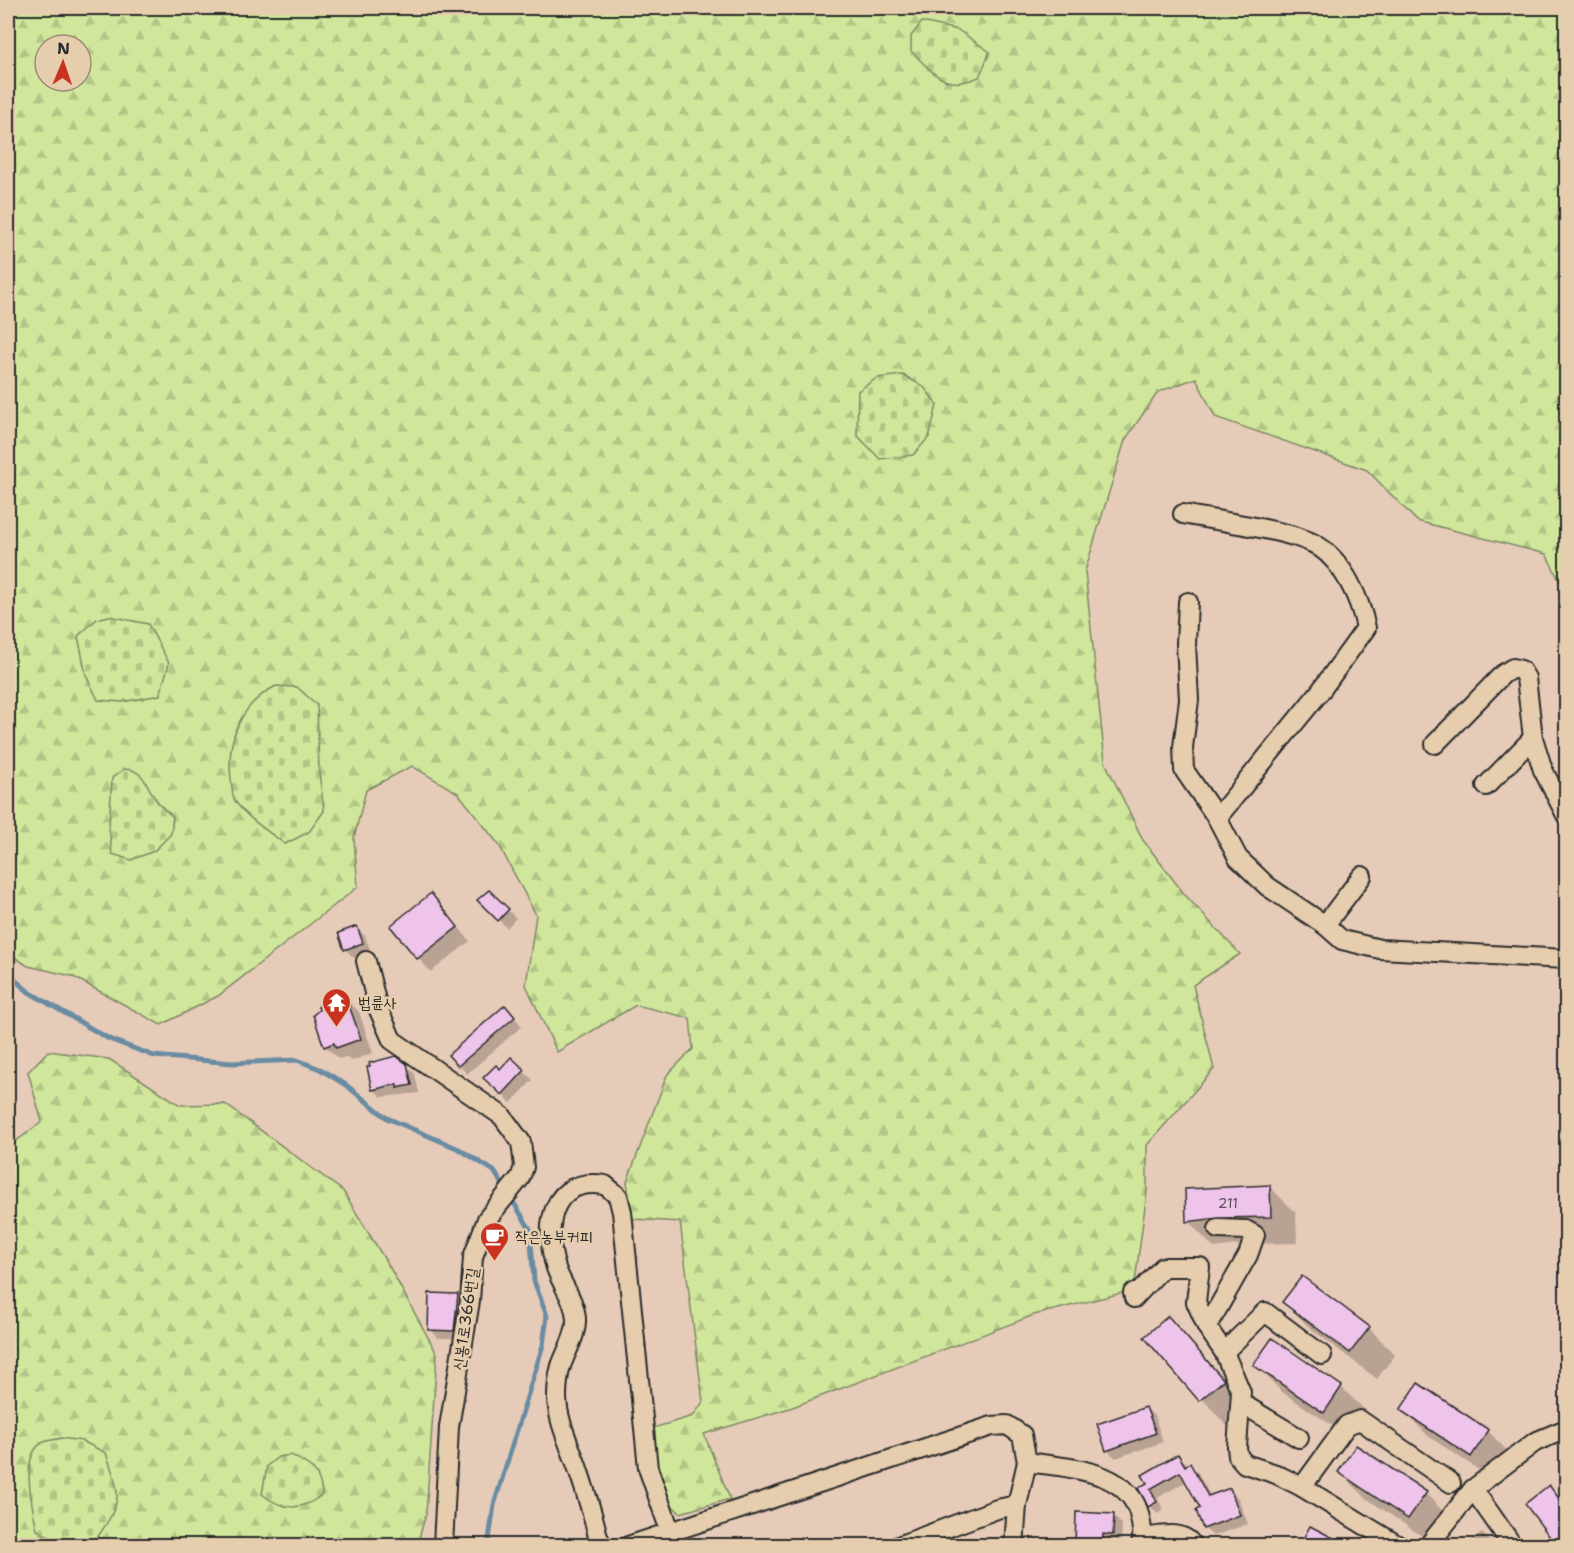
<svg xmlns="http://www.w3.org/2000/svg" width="1574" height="1553" font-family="'Shantell Sans','Poor Story',sans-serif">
<defs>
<pattern id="forest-firs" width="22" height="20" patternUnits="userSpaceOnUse" patternTransform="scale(1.5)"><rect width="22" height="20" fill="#cfe69b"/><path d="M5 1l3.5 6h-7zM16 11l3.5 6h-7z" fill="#b2c586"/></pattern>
<pattern id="cemetery-stones" width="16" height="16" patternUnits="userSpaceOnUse" patternTransform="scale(1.5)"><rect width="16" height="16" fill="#cfe69b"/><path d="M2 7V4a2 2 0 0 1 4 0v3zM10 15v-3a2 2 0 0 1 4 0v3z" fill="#b2c586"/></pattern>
</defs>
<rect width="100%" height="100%" fill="#e7cbb9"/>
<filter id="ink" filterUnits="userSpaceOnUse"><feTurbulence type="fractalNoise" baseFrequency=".0167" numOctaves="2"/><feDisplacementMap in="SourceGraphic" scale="12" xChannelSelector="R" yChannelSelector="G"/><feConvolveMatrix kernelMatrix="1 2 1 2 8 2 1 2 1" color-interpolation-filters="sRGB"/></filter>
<g filter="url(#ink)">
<g fill="url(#forest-firs)" stroke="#7d8863" stroke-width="1.5" fill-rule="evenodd">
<path d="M 8,8 L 1566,8 L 1566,594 L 1546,554 L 1417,521 L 1367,470 L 1215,417 L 1196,378 L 1158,392 L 1125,440 L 1085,571 L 1105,762 L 1143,840 L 1185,895 L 1240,954 L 1193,985 L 1214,1069 L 1147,1145 L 1147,1191 L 1134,1290 L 1034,1315 L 790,1408 L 704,1434 L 730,1499 L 680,1513 C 655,1492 656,1458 653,1428 L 693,1416 L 703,1402 L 680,1222 L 633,1219 L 627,1182 L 667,1075 L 693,1049 L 690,1018 L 636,1005 L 557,1052 L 526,985 L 536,915 L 499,845 L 458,793 L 412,766 L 366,790 L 354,838 L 358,887 L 218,996 L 161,1025 L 72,976 L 28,966 L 8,953 ZM 45,45 L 81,45 L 81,81 L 45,81 Z"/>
<path d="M 48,1051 L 109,1059 L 180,1105 L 225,1104 L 343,1191 L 390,1268 L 437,1354 L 426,1514 L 417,1545 L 8,1545 L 8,1147 L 42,1122 L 28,1072 Z"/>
</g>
<g fill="url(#cemetery-stones)" stroke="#7d8863" stroke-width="1.5">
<path d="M 922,22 L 958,30 L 990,52 L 979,77 C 944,92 935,74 911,51 L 911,36 Z"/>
<path d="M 903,375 L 924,387 L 937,405 L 929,437 L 913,455 L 880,459 L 857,435 L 858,391 L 877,378 Z"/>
<path d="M 109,616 L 148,624 L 169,663 L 160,695 L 122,702 L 98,700 L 86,675 L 78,636 L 97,619 Z"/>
<path d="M 276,686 L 297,687 L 317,705 L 319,772 L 324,811 L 309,832 L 285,844 C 269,832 247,818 235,801 C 232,796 232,785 231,779 C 226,740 240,704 276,686 Z"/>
<path d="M 124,769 C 144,769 146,785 156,800 C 160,806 168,812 173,817 L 171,834 L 154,851 L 131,860 L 112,854 L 109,827 L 112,778 Z"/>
<path d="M 61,1438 L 82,1441 L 106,1453 C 121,1496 123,1500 97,1538 L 55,1540 L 37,1530 C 33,1509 19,1456 42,1443 C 47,1440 56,1440 61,1438 Z"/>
<path d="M 291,1455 C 311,1466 320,1470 322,1495 C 301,1511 283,1511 262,1494 L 267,1466 L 278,1457 Z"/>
</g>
<g fill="#0003">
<path d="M 489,892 L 516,918 L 507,928 L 479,900 Z"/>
<path d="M 431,895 L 470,941 L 431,972 L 418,958 Z"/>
<path d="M 357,928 L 365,936 L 371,952 L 354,958 L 345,949 Z"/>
<path d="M 346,999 L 359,1012 L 373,1053 L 351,1061 L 346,1057 L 339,1059 L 325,1046 L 321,1010 Z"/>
<path d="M 513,1016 L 522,1026 L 467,1074 L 450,1055 Z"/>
<path d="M 511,1059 L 533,1080 L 511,1103 L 485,1078 L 500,1071 Z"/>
<path d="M 406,1065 L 415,1074 L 419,1093 L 382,1097 L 373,1089 Z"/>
<path d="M 1269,1186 L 1296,1213 L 1297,1243 L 1246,1244 L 1214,1248 L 1188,1221 Z"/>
<path d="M 458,1295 L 466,1304 L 462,1338 L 438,1338 L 430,1329 Z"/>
<path d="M 1284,1302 L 1369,1328 L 1395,1355 L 1377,1379 L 1310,1328 Z"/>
<path d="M 1168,1318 L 1249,1407 L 1227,1426 L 1146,1337 Z"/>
<path d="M 1272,1340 L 1341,1387 L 1368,1413 L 1351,1438 L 1282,1392 L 1255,1365 Z"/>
<path d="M 1146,1408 L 1155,1417 L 1163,1442 L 1116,1458 L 1107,1450 Z"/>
<path d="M 1402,1409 L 1488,1431 L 1514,1458 L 1497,1482 L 1428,1436 Z"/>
<path d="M 1178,1456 L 1198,1473 L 1211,1497 L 1230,1490 L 1238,1498 L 1248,1524 L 1213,1536 L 1204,1528 L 1202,1509 L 1187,1481 L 1157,1498 L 1164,1510 L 1158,1514 L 1149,1506 L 1149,1484 Z"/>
<path d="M 1340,1472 L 1426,1494 L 1452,1520 L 1435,1545 L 1366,1498 Z"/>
<path d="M 1549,1487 L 1566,1505 L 1566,1546 L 1558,1546 L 1527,1504 Z"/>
<path d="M 1077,1514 L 1113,1516 L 1122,1524 L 1121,1543 L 1111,1542 L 1111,1546 L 1076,1546 Z"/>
<path d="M 1311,1528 L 1344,1546 L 1302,1546 Z"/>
<path d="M 1482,1533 L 1495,1546 L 1465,1546 Z"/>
</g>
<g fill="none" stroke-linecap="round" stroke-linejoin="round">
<path stroke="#698ca2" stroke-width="5" d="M 8,974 L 29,992 L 109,1039 L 154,1056 L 232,1063 L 297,1060 L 320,1069 L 346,1085 L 387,1118 L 459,1149 L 494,1171 L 530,1229 L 534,1281 L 547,1316 L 543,1345 L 494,1505 L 488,1546"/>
</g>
<g fill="#eec4ea" stroke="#2b2b2b" stroke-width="1.5">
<path d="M 489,890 L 509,909 L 498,921 L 477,900 Z"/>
<path d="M 431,893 L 458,927 L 417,959 L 390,926 Z"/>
<path d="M 357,926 L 363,943 L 344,950 L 338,933 Z"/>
<path d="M 346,997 L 361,1039 L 336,1048 L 334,1043 L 324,1047 L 313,1015 L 319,1010 L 318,1007 Z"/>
<path d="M 505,1005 L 515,1017 L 458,1066 L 448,1055 Z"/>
<path d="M 396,1056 L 407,1064 L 412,1085 L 397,1088 L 397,1084 L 372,1090 L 367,1067 L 370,1066 L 369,1063 Z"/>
<path d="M 511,1057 L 525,1070 L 502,1095 L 483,1078 L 496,1065 L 500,1069 Z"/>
<path d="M 1270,1185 L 1271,1217 L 1218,1218 L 1186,1222 L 1185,1189 Z"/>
<path d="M 1302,1276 L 1370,1327 L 1350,1353 L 1282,1302 Z"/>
<path d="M 429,1293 L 458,1294 L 454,1331 L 428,1330 Z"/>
<path d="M 1168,1316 L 1224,1380 L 1199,1401 L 1144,1337 Z"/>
<path d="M 1272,1338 L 1342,1386 L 1324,1413 L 1253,1365 Z"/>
<path d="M 1418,1383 L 1489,1430 L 1471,1457 L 1400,1410 Z"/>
<path d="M 1146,1407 L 1156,1433 L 1106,1451 L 1097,1424 Z"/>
<path d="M 1356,1445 L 1427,1492 L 1408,1519 L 1338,1472 Z"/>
<path d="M 1178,1454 L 1185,1466 L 1190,1463 L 1208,1496 L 1230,1488 L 1240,1515 L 1203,1529 L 1196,1510 L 1200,1508 L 1180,1472 L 1150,1489 L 1157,1502 L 1148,1507 L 1138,1488 L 1147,1483 L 1142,1475 Z"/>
<path d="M 1549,1485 L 1566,1508 L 1566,1545 L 1556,1545 L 1525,1504 Z"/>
<path d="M 1076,1512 L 1114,1514 L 1113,1535 L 1103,1534 L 1102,1545 L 1075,1545 Z"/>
<path d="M 1310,1526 L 1347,1545 L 1300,1545 Z"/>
</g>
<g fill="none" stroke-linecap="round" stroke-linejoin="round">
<defs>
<g id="minor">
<path d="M 1183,514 C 1215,521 1293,530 1318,546 C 1344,563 1360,599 1366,628 L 1319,693 L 1217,818"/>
<path d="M 1188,602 L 1186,644 L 1189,700 L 1183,747 L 1184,770 L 1217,818 L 1238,858 L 1267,886 L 1325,925 L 1342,940 L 1380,949 L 1566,959"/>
<path d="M 1435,744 L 1503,674 L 1513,668 L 1521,670 L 1526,678 L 1533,738 L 1543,770 L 1566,815"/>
<path d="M 1486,786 L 1533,738"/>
<path d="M 1325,925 L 1362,876"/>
<path d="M 366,961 L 378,1008 L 392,1040 L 502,1116 L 521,1142 L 524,1167 L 520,1178 L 487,1219 L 473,1257 L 470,1301 L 449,1427 L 443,1546"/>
<path d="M 1218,1229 L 1246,1230 L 1255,1235 L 1248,1255 L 1207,1327 L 1224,1352 L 1241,1392 L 1237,1447 L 1238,1456 L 1245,1464 L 1276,1474 L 1302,1487 L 1399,1546"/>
<path d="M 1133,1293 L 1134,1298 L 1163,1267 L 1200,1267 L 1196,1302 L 1207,1327"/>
<path d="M 1224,1352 L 1265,1312 L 1322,1355"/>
<path d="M 1241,1403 L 1299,1438"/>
<path d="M 1302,1487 L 1347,1425 L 1360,1420 L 1451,1483"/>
<path d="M 1473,1489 L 1513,1546"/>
<path d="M 1143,1538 C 1160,1536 1183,1529 1193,1546"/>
<path d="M 603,1546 L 598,1537 C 593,1515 586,1493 579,1472 C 571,1447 558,1424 557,1398 C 557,1387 558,1376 561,1366 C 566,1351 577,1335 576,1319 C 575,1300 562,1286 556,1268 C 543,1227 551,1176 605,1185 L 618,1196 L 622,1212 L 648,1468 L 670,1531"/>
<path d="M 628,1546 L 992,1426 L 1007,1425 L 1022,1435 L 1027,1462 C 1067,1468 1131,1469 1140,1518 C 1142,1529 1144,1536 1140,1546"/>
<path d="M 898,1546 L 997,1509 L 1017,1505"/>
<path d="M 1014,1546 L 1017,1505 L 1027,1462"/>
<path d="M 1428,1546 L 1473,1489 L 1535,1442 L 1566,1429"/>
</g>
</defs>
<use href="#minor" stroke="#2b2b2b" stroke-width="22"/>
<use href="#minor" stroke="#e5cdad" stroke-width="18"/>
</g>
</g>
<defs>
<symbol id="temple-pin" viewBox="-11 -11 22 30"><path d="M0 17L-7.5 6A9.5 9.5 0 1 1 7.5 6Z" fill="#c8321e" stroke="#e5cdad"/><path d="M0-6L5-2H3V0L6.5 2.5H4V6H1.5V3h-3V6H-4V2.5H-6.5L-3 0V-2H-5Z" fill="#fff"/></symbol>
<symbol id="cafe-pin" viewBox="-11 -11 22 30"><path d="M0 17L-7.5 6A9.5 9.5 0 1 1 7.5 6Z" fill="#c8321e" stroke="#e5cdad"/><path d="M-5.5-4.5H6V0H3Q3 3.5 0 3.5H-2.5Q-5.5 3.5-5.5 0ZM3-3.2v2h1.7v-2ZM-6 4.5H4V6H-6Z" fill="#fff"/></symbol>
</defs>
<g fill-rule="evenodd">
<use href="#temple-pin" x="320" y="986" width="33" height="45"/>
<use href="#cafe-pin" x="478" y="1220" width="33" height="45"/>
</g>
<g text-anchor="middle" stroke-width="5" stroke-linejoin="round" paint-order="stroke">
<g font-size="14" fill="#5c515b">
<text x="1228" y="1208">211</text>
</g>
<g font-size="16" fill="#2b2b2b" stroke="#e5cdad" text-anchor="start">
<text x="358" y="1008">법륜사</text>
<text x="515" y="1242">작은농부커피</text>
</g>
<g font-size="16" fill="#2b2b2b" stroke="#e5cdad">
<text transform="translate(465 1319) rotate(-82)" y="6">신봉1로366번길</text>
</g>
</g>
<rect width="1574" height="1553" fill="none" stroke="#e5cdad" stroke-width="30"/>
<rect x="15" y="15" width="1544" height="1523" fill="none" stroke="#2b2b2b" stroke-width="2" filter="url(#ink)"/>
<g transform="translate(63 63) rotate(2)"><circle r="28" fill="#e5cdad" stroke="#9b8c79" stroke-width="1.5"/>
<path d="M0-4.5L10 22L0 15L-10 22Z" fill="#c8321e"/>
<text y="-9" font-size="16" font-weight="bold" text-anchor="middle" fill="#2b2b2b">N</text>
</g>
</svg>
